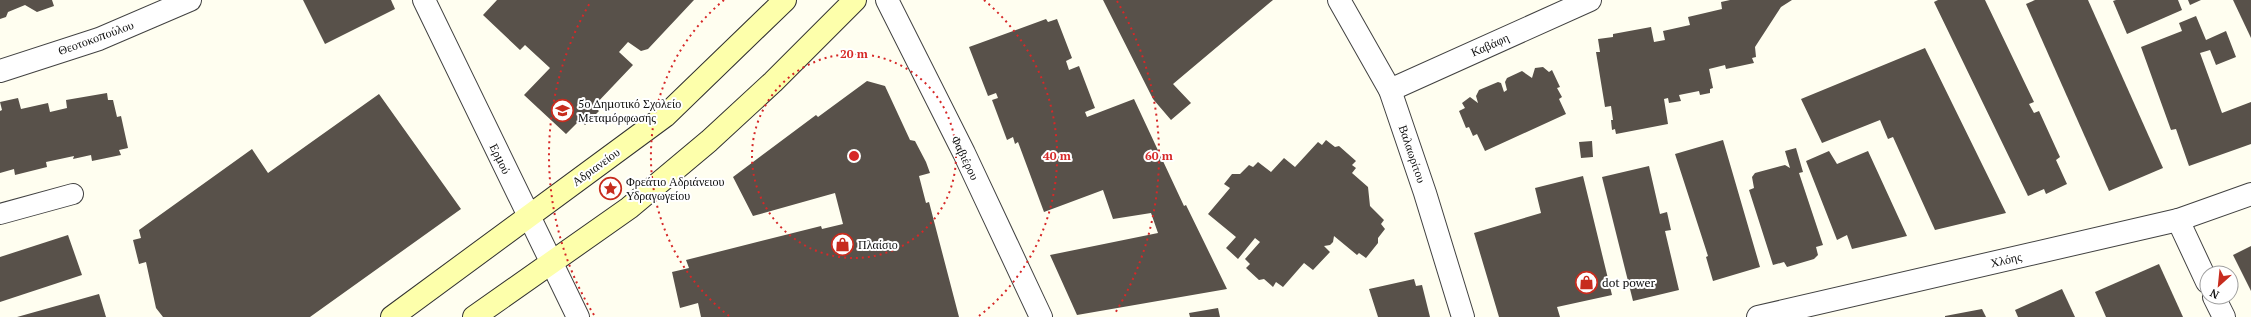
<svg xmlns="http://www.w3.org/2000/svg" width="2251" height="317" font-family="'PT Serif',serif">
<rect width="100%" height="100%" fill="#fffef0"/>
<g fill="#58514a">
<path d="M 0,0 L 52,0 L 54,6 L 37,12 L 25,5 L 8,12 L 6,17 L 0,19 Z"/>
<path d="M 303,0 L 391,0 L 395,9 L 325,44 Z"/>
<path d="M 497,0 L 694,0 L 648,49 L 641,51 L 628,42 L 619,52 L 633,65 L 594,106 L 599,111 L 585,125 L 580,120 L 566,134 L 524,95 L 550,68 L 525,45 L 520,50 L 483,15 Z"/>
<path d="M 1103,0 L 1273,0 L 1173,84 L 1191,103 L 1171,120 L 1153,99 Z"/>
<path d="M 1730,0 L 1792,0 L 1781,7 L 1755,47 L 1756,57 L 1752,58 L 1754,63 L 1726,69 L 1725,65 L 1709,69 L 1713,88 L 1710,89 L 1710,93 L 1700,95 L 1699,91 L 1679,95 L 1681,101 L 1669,103 L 1668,98 L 1664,99 L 1668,124 L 1616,134 L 1615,129 L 1612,130 L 1611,120 L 1613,120 L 1611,106 L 1605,107 L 1596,52 L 1600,52 L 1598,39 L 1613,37 L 1613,34 L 1651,27 L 1654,42 L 1665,40 L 1663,31 L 1690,25 L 1688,17 L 1722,9 L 1721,2 Z"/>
<path d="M 1938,0 L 1985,0 L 2034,102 L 2029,104 L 2034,113 L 2039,111 L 2060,157 L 2056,160 L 2067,184 L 2046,194 L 2044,189 L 2028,196 L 1934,2 Z"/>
<path d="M 2035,0 L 2088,0 L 2163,168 L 2109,191 L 2026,4 Z"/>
<path d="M 2116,0 L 2178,0 L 2182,10 L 2127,34 L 2113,1 Z"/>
<path d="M 2188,0 L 2201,0 L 2190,5 Z"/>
<path d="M 2233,0 L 2251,0 L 2251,38 Z"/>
<path d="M 2196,16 L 2206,40 L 2226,31 L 2236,57 L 2216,65 L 2210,50 L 2200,53 L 2222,113 L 2251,102 L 2251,144 L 2189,166 L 2176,129 L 2171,130 L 2141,47 L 2182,31 L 2179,23 Z"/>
<path d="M 1046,19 L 1048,22 L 1057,19 L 1072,58 L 1066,61 L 1069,70 L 1079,66 L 1095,108 L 1085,112 L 1087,117 L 1134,99 L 1184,206 L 1186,205 L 1227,289 L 1077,315 L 1050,255 L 1158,233 L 1151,213 L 1113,219 L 1103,190 L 1044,212 L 1018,142 L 1015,144 L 1013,137 L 1007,140 L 992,100 L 998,98 L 996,93 L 988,96 L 969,47 Z"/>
<path d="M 1925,48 L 2006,213 L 1935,230 L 1893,137 L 1888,139 L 1880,120 L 1822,143 L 1801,99 Z"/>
<path d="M 1543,67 L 1549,72 L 1552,70 L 1560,87 L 1557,88 L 1562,97 L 1559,99 L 1566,114 L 1485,151 L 1477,134 L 1473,136 L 1469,127 L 1466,128 L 1459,111 L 1465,108 L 1462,103 L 1470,97 L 1478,103 L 1476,96 L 1479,90 L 1498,82 L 1501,83 L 1504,92 L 1507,90 L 1505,82 L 1507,78 L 1522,71 L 1532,78 L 1535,68 Z"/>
<path d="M 867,81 L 885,86 L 910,140 L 915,141 L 926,162 L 930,173 L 919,176 L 926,203 L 929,202 L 959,317 L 701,317 L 698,303 L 680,308 L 672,272 L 689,268 L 686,260 L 821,226 L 822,229 L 843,224 L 835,193 L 753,216 L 733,177 L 816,115 L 818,117 Z"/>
<path d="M 107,93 L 108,100 L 113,100 L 117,117 L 121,116 L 128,148 L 119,150 L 121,155 L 92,161 L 91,155 L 73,159 L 74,156 L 46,162 L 47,167 L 15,175 L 14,169 L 0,173 L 0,111 L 2,110 L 0,102 L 18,98 L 21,109 L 48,103 L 50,112 L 67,108 L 66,100 Z"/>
<path d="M 379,94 L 461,209 L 310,317 L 163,317 L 156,308 L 146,262 L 139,264 L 133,240 L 141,238 L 139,230 L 252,149 L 268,173 Z"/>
<path d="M 1326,140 L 1335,147 L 1339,146 L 1356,161 L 1352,165 L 1356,168 L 1352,173 L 1368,187 L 1370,206 L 1384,220 L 1381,224 L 1385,229 L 1378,238 L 1378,243 L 1366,258 L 1359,253 L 1357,255 L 1334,236 L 1333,242 L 1330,245 L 1324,246 L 1330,252 L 1313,270 L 1304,263 L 1283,287 L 1276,282 L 1273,287 L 1264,279 L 1259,280 L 1246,268 L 1250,264 L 1245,259 L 1260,242 L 1255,238 L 1238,259 L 1226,248 L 1236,237 L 1208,214 L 1230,188 L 1224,184 L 1232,174 L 1240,174 L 1249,165 L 1253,167 L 1258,162 L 1271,172 L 1284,158 L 1295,167 L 1318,142 L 1322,145 Z"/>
<path d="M 1723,140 L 1760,267 L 1713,281 L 1706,257 L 1708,256 L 1675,154 Z"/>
<path d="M 1592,141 L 1593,157 L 1581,158 L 1579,142 Z"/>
<path d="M 1796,148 L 1803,172 L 1799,173 L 1823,245 L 1816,247 L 1818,255 L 1814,259 L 1787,267 L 1784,262 L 1773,265 L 1749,190 L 1754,188 L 1752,177 L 1755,173 L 1785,165 L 1790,168 L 1785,151 Z"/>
<path d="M 1829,151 L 1837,164 L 1868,151 L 1907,236 L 1852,249 L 1847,235 L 1837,240 L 1806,161 Z"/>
<path d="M 1649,166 L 1660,214 L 1667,212 L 1671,230 L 1665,231 L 1679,290 L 1633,301 L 1602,177 Z"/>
<path d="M 1583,176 L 1612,295 L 1557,307 L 1560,317 L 1499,317 L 1474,233 L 1541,213 L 1535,188 Z"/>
<path d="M 68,235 L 82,275 L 0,302 L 0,257 Z"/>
<path d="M 2251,246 L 2251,291 L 2233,255 Z"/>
<path d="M 2159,264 L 2183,317 L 2106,317 L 2095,292 Z"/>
<path d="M 1414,279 L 1416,286 L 1422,285 L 1430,317 L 1378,317 L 1369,289 Z"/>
<path d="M 2062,289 L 2075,317 L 2018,317 L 2015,310 Z"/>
<path d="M 99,294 L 106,317 L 17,317 Z"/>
<path d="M 1218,308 L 1220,317 L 1190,317 L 1189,313 Z"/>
<path d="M 1982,309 L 1986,317 L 1945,317 L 1945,316 Z"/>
</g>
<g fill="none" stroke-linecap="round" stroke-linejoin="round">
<defs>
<path id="lane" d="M 0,214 L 73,194"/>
<g id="street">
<path d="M 424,0 L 578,317"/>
<path d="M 887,0 L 964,153 L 1041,317"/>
<path d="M 1339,0 L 1390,90 L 1425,193 L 1463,317"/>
<path d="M 0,71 L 99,39 L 190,0"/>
<path d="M 1390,90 L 1590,0"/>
<path d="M 2178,220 L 2207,282"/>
<path d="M 2214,297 L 2224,317"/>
<path d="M 1758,317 L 2178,220 L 2251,194"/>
</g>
<g id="secondary">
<path d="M 392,317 L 665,116 L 785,0"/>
<path d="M 474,317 L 629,208 L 709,141 L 773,82 L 855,0"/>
</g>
</defs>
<use href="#lane" stroke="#424242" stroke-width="22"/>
<use href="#street" stroke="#424242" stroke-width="24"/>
<use href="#secondary" stroke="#313131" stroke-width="24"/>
<use href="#lane" stroke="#fff" stroke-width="20"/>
<use href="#street" stroke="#fff" stroke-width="22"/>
<use href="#secondary" stroke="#fdffab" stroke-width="22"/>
</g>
<g fill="none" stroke="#d62828" stroke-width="2" stroke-dasharray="2 4">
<circle cx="854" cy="156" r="102"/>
<path d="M729 316A203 203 0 0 1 724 0M984 0A203 203 0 0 1 979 316"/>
<path d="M594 315A305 305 0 0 1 591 1M1117 1A305 305 0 0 1 1114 315"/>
</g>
<defs>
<symbol id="school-ring" viewBox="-11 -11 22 22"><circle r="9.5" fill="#fff" stroke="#c72c1e" stroke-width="1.5"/><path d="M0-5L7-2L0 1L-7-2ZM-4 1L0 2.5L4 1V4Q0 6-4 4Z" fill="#c72c1e"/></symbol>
<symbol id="sight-ring" viewBox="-11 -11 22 22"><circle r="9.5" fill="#fff" stroke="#c72c1e" stroke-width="1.5"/><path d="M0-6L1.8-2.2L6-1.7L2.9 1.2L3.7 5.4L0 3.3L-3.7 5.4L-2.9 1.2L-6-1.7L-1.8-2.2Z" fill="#c72c1e"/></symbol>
<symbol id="shop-ring" viewBox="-11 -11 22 22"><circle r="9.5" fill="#fff" stroke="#c72c1e" stroke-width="1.5"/><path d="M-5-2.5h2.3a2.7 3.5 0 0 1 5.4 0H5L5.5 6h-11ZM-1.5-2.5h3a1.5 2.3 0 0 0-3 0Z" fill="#c72c1e"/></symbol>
</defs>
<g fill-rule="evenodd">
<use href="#school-ring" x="550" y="98" width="25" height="25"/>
<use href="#sight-ring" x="598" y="176" width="25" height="25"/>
<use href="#shop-ring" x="830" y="232" width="25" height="25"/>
<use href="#shop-ring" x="1574" y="270" width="25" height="25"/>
</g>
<g text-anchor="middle" stroke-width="4" stroke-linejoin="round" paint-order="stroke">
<g font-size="12" fill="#0f0f0f" stroke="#fff">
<text transform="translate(96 38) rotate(-20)" y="4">Θεοτοκοπούλου</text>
<text transform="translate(1490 45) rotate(-24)" y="4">Καβάφη</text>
<text transform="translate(1412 154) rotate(71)" y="4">Βαλαωρίτου</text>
<text transform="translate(965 158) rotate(64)" y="4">Φαβιέρου</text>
<text transform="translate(500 159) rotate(64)" y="4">Ερμού</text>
<text transform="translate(596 167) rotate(-36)" y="4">Αδριανείου</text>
<text transform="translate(2006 260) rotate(-13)" y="4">Χλόης</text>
</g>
<g font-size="12" fill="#0f0f0f" stroke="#fff" text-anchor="start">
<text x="578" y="108">5ο Δημοτικό Σχολείο<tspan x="578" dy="14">Μεταμόρφωσης</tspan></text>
<text x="626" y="186">Φρεάτιο Αδριάνειου<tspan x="626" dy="14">Υδραγωγείου</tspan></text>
<text x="858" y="249">Πλαίσιο</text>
<text x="1602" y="287">dot power</text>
</g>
</g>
<circle cx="854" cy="156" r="6" fill="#d62828" stroke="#fff" stroke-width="2"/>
<g font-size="12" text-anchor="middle" font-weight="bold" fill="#d62828" stroke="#fff" stroke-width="4" stroke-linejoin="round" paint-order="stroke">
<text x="854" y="58">20 m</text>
<text x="1057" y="160">40 m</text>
<text x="1159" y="160">60 m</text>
</g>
<g transform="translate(2219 285) rotate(207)"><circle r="19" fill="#ffffff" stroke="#9f9f9f"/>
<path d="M0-3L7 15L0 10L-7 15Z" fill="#c72c1e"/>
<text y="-6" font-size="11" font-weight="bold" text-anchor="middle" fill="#0f0f0f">N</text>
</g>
</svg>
